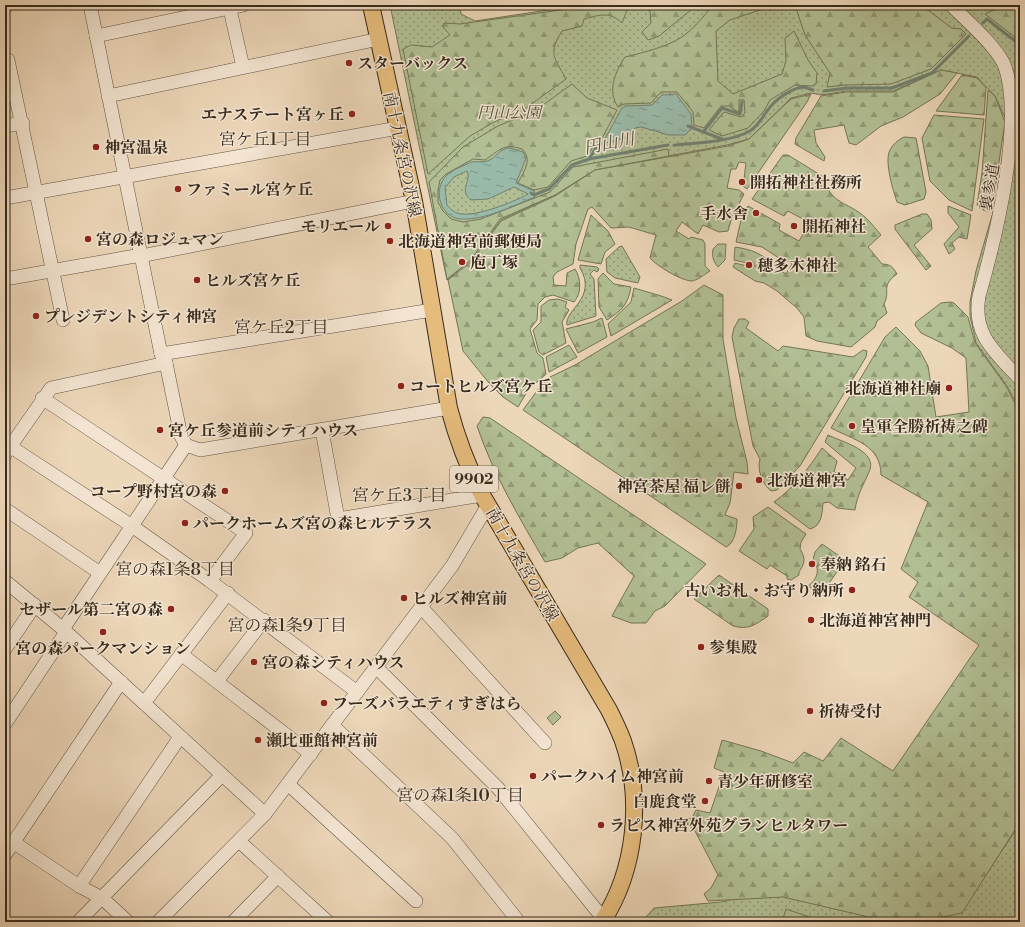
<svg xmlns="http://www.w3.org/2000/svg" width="1025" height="927" font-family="'Libre Bodoni','Noto Serif JP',serif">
<defs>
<pattern id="grass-dots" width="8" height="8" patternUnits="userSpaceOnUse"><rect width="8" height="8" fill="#b2bf94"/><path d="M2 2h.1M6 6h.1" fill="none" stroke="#929b78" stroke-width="1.8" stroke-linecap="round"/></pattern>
<pattern id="forest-firs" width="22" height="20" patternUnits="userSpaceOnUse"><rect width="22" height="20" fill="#b2bf94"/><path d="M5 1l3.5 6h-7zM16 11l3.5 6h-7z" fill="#929b78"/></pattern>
<pattern id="water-ripples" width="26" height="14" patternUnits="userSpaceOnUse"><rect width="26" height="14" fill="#9abaa9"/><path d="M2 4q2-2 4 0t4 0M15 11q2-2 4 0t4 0" fill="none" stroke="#7e9789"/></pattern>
</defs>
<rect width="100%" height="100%" fill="#edd7b9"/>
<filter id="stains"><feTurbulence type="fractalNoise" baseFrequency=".005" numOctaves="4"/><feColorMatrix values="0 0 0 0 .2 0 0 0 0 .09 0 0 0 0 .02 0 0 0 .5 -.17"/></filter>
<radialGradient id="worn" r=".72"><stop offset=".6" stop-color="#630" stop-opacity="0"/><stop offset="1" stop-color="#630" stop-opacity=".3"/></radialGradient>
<g fill="url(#grass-dots)" stroke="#747558">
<path d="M 390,5 L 460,5 L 461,14 L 475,21 L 581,5 L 1020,5 L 1020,410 L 1007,386 L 976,343 L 970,316 L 970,302 L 976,271 L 996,202 L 1007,122 L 995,96 L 977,77 L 941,70 L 893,91 L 846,91 L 821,95 L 811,93 L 791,98 L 749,139 L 727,145 L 595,170 L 555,195 L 501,220 L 470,261 L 447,280 Z"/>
<path d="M 622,246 L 640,277 L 638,283 L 615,278 L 607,272 L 606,259 L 619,247 Z"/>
<path d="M 580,265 L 597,267 L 599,269 L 597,272 L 594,270 L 590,274 L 594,279 L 596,316 L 567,325 C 564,310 598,298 580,268 Z"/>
<path d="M 1020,824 L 1020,922 L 649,922 L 646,917 L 654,908 L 721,902 L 782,887 L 894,912 L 986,874 Z"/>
</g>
<g fill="url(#forest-firs)" stroke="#747558">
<path d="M 597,5 L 629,5 L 622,23 C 609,11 600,15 584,19 L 582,26 L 562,31 C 548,54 554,57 566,79 L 526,108 L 494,122 L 470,136 L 428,174 L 403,49 L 411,45 L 432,47 L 450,35 L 443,27 L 444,23 L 460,24 Z"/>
<path d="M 642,5 L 697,5 L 659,36 L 648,40 L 642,32 L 651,23 L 650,11 Z"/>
<path d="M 713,5 L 775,5 L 730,20 L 716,31 L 718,81 L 733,94 L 782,74 L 786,61 L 785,38 L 794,31 L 808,60 L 817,73 L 816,84 L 812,86 L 795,85 L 770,100 L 764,111 L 748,128 L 722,136 L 709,130 L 724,112 L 741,117 L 745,113 L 744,100 L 739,100 L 739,110 L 738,112 L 729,106 L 721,106 L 704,128 L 694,125 L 693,112 L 677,92 L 661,92 L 651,103 L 624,104 L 618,107 C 607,91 615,72 625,57 C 641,53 659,49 675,41 C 690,34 703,17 713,5 Z"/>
<path d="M 795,5 L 921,5 L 952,28 L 961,29 L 966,34 L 931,69 L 891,84 L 845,85 L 827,87 L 830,73 L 805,35 Z"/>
<path d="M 1004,5 L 1020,5 L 1020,41 L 985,14 Z"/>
<path d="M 941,70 L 957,73 L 940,94 L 903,117 L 881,126 L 856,145 L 849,143 L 844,125 L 814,130 L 816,143 L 825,157 L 824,161 L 795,144 L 796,138 L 821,96 L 846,92 L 893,92 Z"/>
<path d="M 962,75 L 977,78 L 986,88 L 984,115 L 936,111 Z"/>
<path d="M 572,84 L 587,98 L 617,110 L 600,142 L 593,147 L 587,156 L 571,161 L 548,187 L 534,190 L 518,183 C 524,171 533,160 522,149 C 503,143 500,150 485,160 L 473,159 L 446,174 L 440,180 L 438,190 L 438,202 L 443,211 L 451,219 L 463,222 L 481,219 L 550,192 L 573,167 L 668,149 L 669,156 L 595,170 L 555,195 L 500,219 L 470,261 L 447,279 L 429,182 L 463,147 L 498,126 L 536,110 Z"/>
<path d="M 988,90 L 995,96 L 1005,122 L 993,202 L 989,212 L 983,210 L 982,207 L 977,205 L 982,173 Z"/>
<path d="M 811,94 L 807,102 L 747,189 L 743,186 L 746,163 L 739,162 L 736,169 L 731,169 L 727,188 L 739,190 L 744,194 L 732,217 L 728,231 L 719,232 L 703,225 L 698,234 L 682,222 L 676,231 L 689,239 L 691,237 L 703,240 L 705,244 L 705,266 L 710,271 C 705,274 697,281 691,281 C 680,280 657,266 650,258 L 656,235 L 629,227 L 611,228 L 592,207 L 588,209 L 576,244 L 573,264 L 557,272 L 553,277 L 554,285 L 566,286 L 567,273 L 575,269 C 581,278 582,293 574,302 L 553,295 L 545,297 L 538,304 L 537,320 L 530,329 L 537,353 L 543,358 L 546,374 L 528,390 L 518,407 L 503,397 L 489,383 L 463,351 L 448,280 L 471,262 L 501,221 L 555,196 L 595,170 L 728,146 L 749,139 L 791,99 Z"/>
<path d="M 934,115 L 984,119 L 972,211 L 949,200 L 930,181 L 922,138 Z"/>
<path d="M 904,137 L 916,138 L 926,192 L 924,199 L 905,205 L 897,202 C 893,190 884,161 890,150 C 893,144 898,140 904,137 Z"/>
<path d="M 783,155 L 788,155 L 822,176 C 833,207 846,200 866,218 C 871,223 876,229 881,235 L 868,247 L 882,264 C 890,264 893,267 897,274 C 880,286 891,291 884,304 L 887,313 L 877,321 L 875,327 L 851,347 L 817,341 L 806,336 L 804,317 L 797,308 L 777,291 L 764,283 L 755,281 L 733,267 L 735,263 L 751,267 L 752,264 L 734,260 L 735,247 C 753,250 760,253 775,265 L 774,266 L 786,274 L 792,264 L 780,256 L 779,258 L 762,247 L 736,242 L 741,220 L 748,206 L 780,224 L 779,230 L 799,241 L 810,223 L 788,211 L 784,216 L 752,199 Z"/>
<path d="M 948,206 L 971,215 L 967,239 L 959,237 L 952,243 L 955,249 L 949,254 L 944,244 L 959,227 L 948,213 Z"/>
<path d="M 922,214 L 927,214 L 931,220 L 932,229 L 914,245 L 931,266 L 926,270 L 895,229 L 895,225 Z"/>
<path d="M 591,215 L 608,231 L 615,244 L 605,252 L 601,264 L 578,260 Z"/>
<path d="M 718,244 L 726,244 L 725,260 L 718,267 C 713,261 712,257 713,249 Z"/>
<path d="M 603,273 L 614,284 L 631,287 C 628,305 622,310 607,320 L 599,307 L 598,279 Z"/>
<path d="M 704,285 L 723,295 L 723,339 L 736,418 L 747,462 L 748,474 L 734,472 L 730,503 L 725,515 L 737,519 C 737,528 735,543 726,547 L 523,410 L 539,388 L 550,377 L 575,365 L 682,301 Z"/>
<path d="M 634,288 C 647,292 660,295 672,300 L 611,336 L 608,324 L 631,302 Z"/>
<path d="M 558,299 L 567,302 L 565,307 L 569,310 L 562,322 L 566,343 L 543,355 L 539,352 L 533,330 L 541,322 L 541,306 L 549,300 Z"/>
<path d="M 950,302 L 954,303 L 968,317 L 975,343 L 1006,386 L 1020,413 L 1020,822 L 962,913 L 918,922 L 890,922 L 783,897 L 708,901 L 704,894 L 711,888 L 718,875 L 695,831 L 687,824 L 686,819 L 692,818 L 696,810 L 710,813 L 724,772 L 714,768 L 722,740 L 761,751 L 793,763 L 804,752 L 823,761 L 841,738 L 893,771 L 979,645 L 909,597 L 918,582 L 901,569 L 928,502 L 881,475 C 881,445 854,440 831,428 L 885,337 L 896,327 L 920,351 L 928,366 L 936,417 L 969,412 L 966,358 L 952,348 L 921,333 L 915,325 L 916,322 L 941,303 Z"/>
<path d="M 602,318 L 607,337 L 578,353 L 566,329 L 593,322 Z"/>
<path d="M 739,319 L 745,319 L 749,322 L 746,328 L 778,351 L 783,346 L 853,357 L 863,350 L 867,351 L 866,357 L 800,466 L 777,490 L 771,491 C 762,483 757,471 760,459 L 753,446 L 732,337 L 734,328 Z"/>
<path d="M 569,345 L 577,357 L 549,372 L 546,357 Z"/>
<path d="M 483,417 L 490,418 L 706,564 L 665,606 L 655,611 L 646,623 L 631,623 L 612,616 L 634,576 L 598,543 L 578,548 L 562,558 L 545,562 C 519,517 494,476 477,426 Z"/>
<path d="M 828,435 C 842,442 879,451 869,472 C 863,486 857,495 855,510 L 837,508 L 829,502 L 823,503 C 822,513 822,526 810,529 L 774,502 C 795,487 808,469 822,448 L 837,461 L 834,472 L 848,480 L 856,468 L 825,442 Z"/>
<path d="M 768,507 L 806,534 L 801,542 L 800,549 C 806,559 805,563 799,572 L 799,575 L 791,580 L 787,579 L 787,576 L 770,565 L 767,569 L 739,551 L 754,529 L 753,517 Z"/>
<path d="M 822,544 L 845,560 L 821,595 L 808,586 C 817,580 821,569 813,560 L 815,552 Z"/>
<path d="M 719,575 L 768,609 L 768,616 C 755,625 749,630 733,626 L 694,599 Z"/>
</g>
<g fill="#b2bf94" stroke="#747558">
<path d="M 555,711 L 561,717 L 553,725 L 547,718 Z"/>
<path d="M 786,909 L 818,920 L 817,922 L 782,922 Z"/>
</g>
<g fill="url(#water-ripples)" stroke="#728171" fill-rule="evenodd">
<path d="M 676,94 L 691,114 L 692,128 L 685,135 L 669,135 L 641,127 L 635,128 L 627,137 L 602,144 L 622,108 L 626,106 L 652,105 L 662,95 Z"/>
<path d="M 510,148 L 523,152 L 526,158 L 516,183 L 534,191 L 535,197 C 512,206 486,220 461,219 C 440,218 432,189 447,175 C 453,170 464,165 472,162 C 476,161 482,163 487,161 C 497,158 499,148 510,148 ZM 467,171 C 472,182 458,190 471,200 L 488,199 L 514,187 L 528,194 C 514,202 478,216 462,214 C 456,214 451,210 447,205 L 445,188 L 454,177 Z"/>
</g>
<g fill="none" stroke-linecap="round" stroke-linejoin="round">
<g stroke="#728171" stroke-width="3">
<path d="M 983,23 L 987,19 L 1020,45"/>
<path d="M 824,91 L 847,88 L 892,88 L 932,73 L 969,36"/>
<path d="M 688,126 L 722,139"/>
<path d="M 704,131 L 722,108 L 740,114 L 742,102"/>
<path d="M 674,145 C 697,143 730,142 750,131 C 760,125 764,113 772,105 C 778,98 794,87 804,87 C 807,88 810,89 813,90"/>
<path d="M 589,159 L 597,146 L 605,142"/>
<path d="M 531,193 L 534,195 L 549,189 L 572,165 L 589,159 L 668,145"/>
</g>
<defs>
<g id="minor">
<path d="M 90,5 L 161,354 L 166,363 L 181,436 L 186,445 L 200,450 L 449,408"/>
<path d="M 229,5 L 243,67"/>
<path d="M 951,5 C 968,22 993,43 1004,64 C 1025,119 996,237 979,296 C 972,335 996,353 1020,379"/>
<path d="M 5,6 L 8,5"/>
<path d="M 96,36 L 244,5"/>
<path d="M 5,59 L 8,60 L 63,320"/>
<path d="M 108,96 L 379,39"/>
<path d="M 5,126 L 23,123"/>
<path d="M 5,198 L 398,128"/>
<path d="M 141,256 L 414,201"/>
<path d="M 5,279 L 141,255"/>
<path d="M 161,354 L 432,310"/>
<path d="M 42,398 L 246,533 L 210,581"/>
<path d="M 322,430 L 338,519 L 482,495"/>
<path d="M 5,443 L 132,526 L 210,581 L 357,692"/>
<path d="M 5,454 L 51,388 L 166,363"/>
<path d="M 5,509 L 100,573"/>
<path d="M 5,581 L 63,629 L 265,814"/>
<path d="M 421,607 L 545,743"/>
<path d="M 63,629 L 186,445"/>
<path d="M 5,649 L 35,605"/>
<path d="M 181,654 L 311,754"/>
<path d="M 376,667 L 498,788 L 606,922"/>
<path d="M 217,681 L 264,620"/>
<path d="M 144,703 L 228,593"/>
<path d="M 5,724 L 66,632"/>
<path d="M 332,725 L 452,838 L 519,922"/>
<path d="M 288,784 L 416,901"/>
<path d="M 239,841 L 328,922"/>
<path d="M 13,842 L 79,886 L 102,898 L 128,922"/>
<path d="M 5,855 L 121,682"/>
<path d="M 79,886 L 180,737"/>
<path d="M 78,922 L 222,775"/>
<path d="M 158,922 L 265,814 L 452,566 L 488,505"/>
<path d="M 233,922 L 278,876"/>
</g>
<path id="major" d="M 371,5 L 414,201 L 449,408 C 457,439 468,467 482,495 L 609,710 C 614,720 619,730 623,741 C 643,799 636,870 602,922"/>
</defs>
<use href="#minor" stroke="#645644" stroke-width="14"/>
<use href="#major" stroke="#372b1d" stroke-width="18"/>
<use href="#minor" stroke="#f3e5d2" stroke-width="13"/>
<use href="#major" stroke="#e6bc7c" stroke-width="16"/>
</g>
<g fill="#8f2418" stroke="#f3e5d2" stroke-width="1.5">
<circle cx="349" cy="63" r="4"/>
<circle cx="352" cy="114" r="4"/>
<circle cx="96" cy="147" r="4"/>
<circle cx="742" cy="182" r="4"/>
<circle cx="178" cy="189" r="4"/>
<circle cx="756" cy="213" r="4"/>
<circle cx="388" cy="226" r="4"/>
<circle cx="794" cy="226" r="4"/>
<circle cx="88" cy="239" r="4"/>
<circle cx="390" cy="241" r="4"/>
<circle cx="462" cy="262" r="4"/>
<circle cx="749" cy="265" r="4"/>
<circle cx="197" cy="280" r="4"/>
<circle cx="36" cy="316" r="4"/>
<circle cx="401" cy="386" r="4"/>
<circle cx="949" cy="388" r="4"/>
<circle cx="852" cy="426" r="4"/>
<circle cx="160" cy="430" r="4"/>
<circle cx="759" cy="480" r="4"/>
<circle cx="739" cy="486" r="4"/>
<circle cx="225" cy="491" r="4"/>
<circle cx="185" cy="523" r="4"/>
<circle cx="812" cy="564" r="4"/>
<circle cx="852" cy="590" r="4"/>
<circle cx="404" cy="598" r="4"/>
<circle cx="171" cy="609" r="4"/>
<circle cx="811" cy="620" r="4"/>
<circle cx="103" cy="632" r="4"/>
<circle cx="701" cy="647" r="4"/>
<circle cx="254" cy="662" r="4"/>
<circle cx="324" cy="703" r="4"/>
<circle cx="810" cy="711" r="4"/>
<circle cx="258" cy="740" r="4"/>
<circle cx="533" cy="776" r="4"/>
<circle cx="709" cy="781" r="4"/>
<circle cx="705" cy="801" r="4"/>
<circle cx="601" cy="825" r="4"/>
</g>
<g text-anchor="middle" stroke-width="3" stroke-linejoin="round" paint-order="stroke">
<rect fill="#f3e5d2" stroke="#6f6353" stroke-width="1" x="450" y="466" width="48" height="26" rx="3"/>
<g font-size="15" font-weight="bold" fill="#372b1d">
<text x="474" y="484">9902</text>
</g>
<g font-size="16" font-weight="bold" fill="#372b1d" stroke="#f3e5d2" text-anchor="start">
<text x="357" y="69">スターバックス</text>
<text x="344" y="120" text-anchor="end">エナステート宮ヶ丘</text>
<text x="104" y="153">神宮温泉</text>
<text x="750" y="188">開拓神社社務所</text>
<text x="186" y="195">ファミール宮ケ丘</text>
<text x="748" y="219" text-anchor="end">手水舎</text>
<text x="380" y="232" text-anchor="end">モリエール</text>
<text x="802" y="232">開拓神社</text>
<text x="96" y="245">宮の森ロジュマン</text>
<text x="398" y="247">北海道神宮前郵便局</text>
<text x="470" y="268">庖丁塚</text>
<text x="757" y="271">穂多木神社</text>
<text x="205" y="286">ヒルズ宮ケ丘</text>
<text x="44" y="322">プレジデントシティ神宮</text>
<text x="409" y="392">コートヒルズ宮ケ丘</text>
<text x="941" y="394" text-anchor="end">北海道神社廟</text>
<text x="860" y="432">皇軍全勝祈祷之碑</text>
<text x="168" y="436">宮ケ丘参道前シティハウス</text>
<text x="767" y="486">北海道神宮</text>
<text x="731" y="492" text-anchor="end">神宮茶屋 福レ餅</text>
<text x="217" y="497" text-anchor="end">コープ野村宮の森</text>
<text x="193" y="529">パークホームズ宮の森ヒルテラス</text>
<text x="820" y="570">奉納 銘石</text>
<text x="844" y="596" text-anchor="end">古いお札・お守り納所</text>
<text x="412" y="604">ヒルズ神宮前</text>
<text x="163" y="615" text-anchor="end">セザール第二宮の森</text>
<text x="819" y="626">北海道神宮神門</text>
<text x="709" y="653">参集殿</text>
<text x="103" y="654" text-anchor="middle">宮の森パークマンション</text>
<text x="262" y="668">宮の森シティハウス</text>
<text x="332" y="709">フーズバラエティすぎはら</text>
<text x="818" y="717">祈祷受付</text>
<text x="266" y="746">瀬比亜館神宮前</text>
<text x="541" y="782">パークハイム神宮前</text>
<text x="717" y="787">青少年研修室</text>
<text x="697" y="807" text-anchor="end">白鹿食堂</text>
<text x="609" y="831">ラピス神宮外苑グランヒルタワー</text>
</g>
<g font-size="16" font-style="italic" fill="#56503b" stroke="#f3e5d2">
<text x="509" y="118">円山公園</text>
</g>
<g font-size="16" fill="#372b1d" stroke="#f3e5d2">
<text transform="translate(403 154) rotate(78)" y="6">南十九条宮の沢線</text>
<text transform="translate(989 187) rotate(-80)" y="6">裏参道</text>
<text transform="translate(523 564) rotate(60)" y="6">南十九条宮の沢線</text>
</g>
<g font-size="17" fill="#372b1d" stroke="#f3e5d2">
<text x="265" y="145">宮ケ丘1丁目</text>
<text x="281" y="333">宮ケ丘2丁目</text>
<text x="399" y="501">宮ケ丘3丁目</text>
<text x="175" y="575">宮の森1条8丁目</text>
<text x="287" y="631">宮の森1条9丁目</text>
<text x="460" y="801">宮の森1条10丁目</text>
</g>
<g font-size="17" font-style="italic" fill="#504f40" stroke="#f3e5d2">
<text transform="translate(609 143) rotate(-11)" y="6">円山川</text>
</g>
</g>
<rect width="1025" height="927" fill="none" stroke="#edd7b9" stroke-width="20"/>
<rect x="6" y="6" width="1013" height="915" fill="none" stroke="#372b1d" stroke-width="2"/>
<rect x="10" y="10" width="1005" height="907" fill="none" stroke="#372b1d"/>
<rect width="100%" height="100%" filter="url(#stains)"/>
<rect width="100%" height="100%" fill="url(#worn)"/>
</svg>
